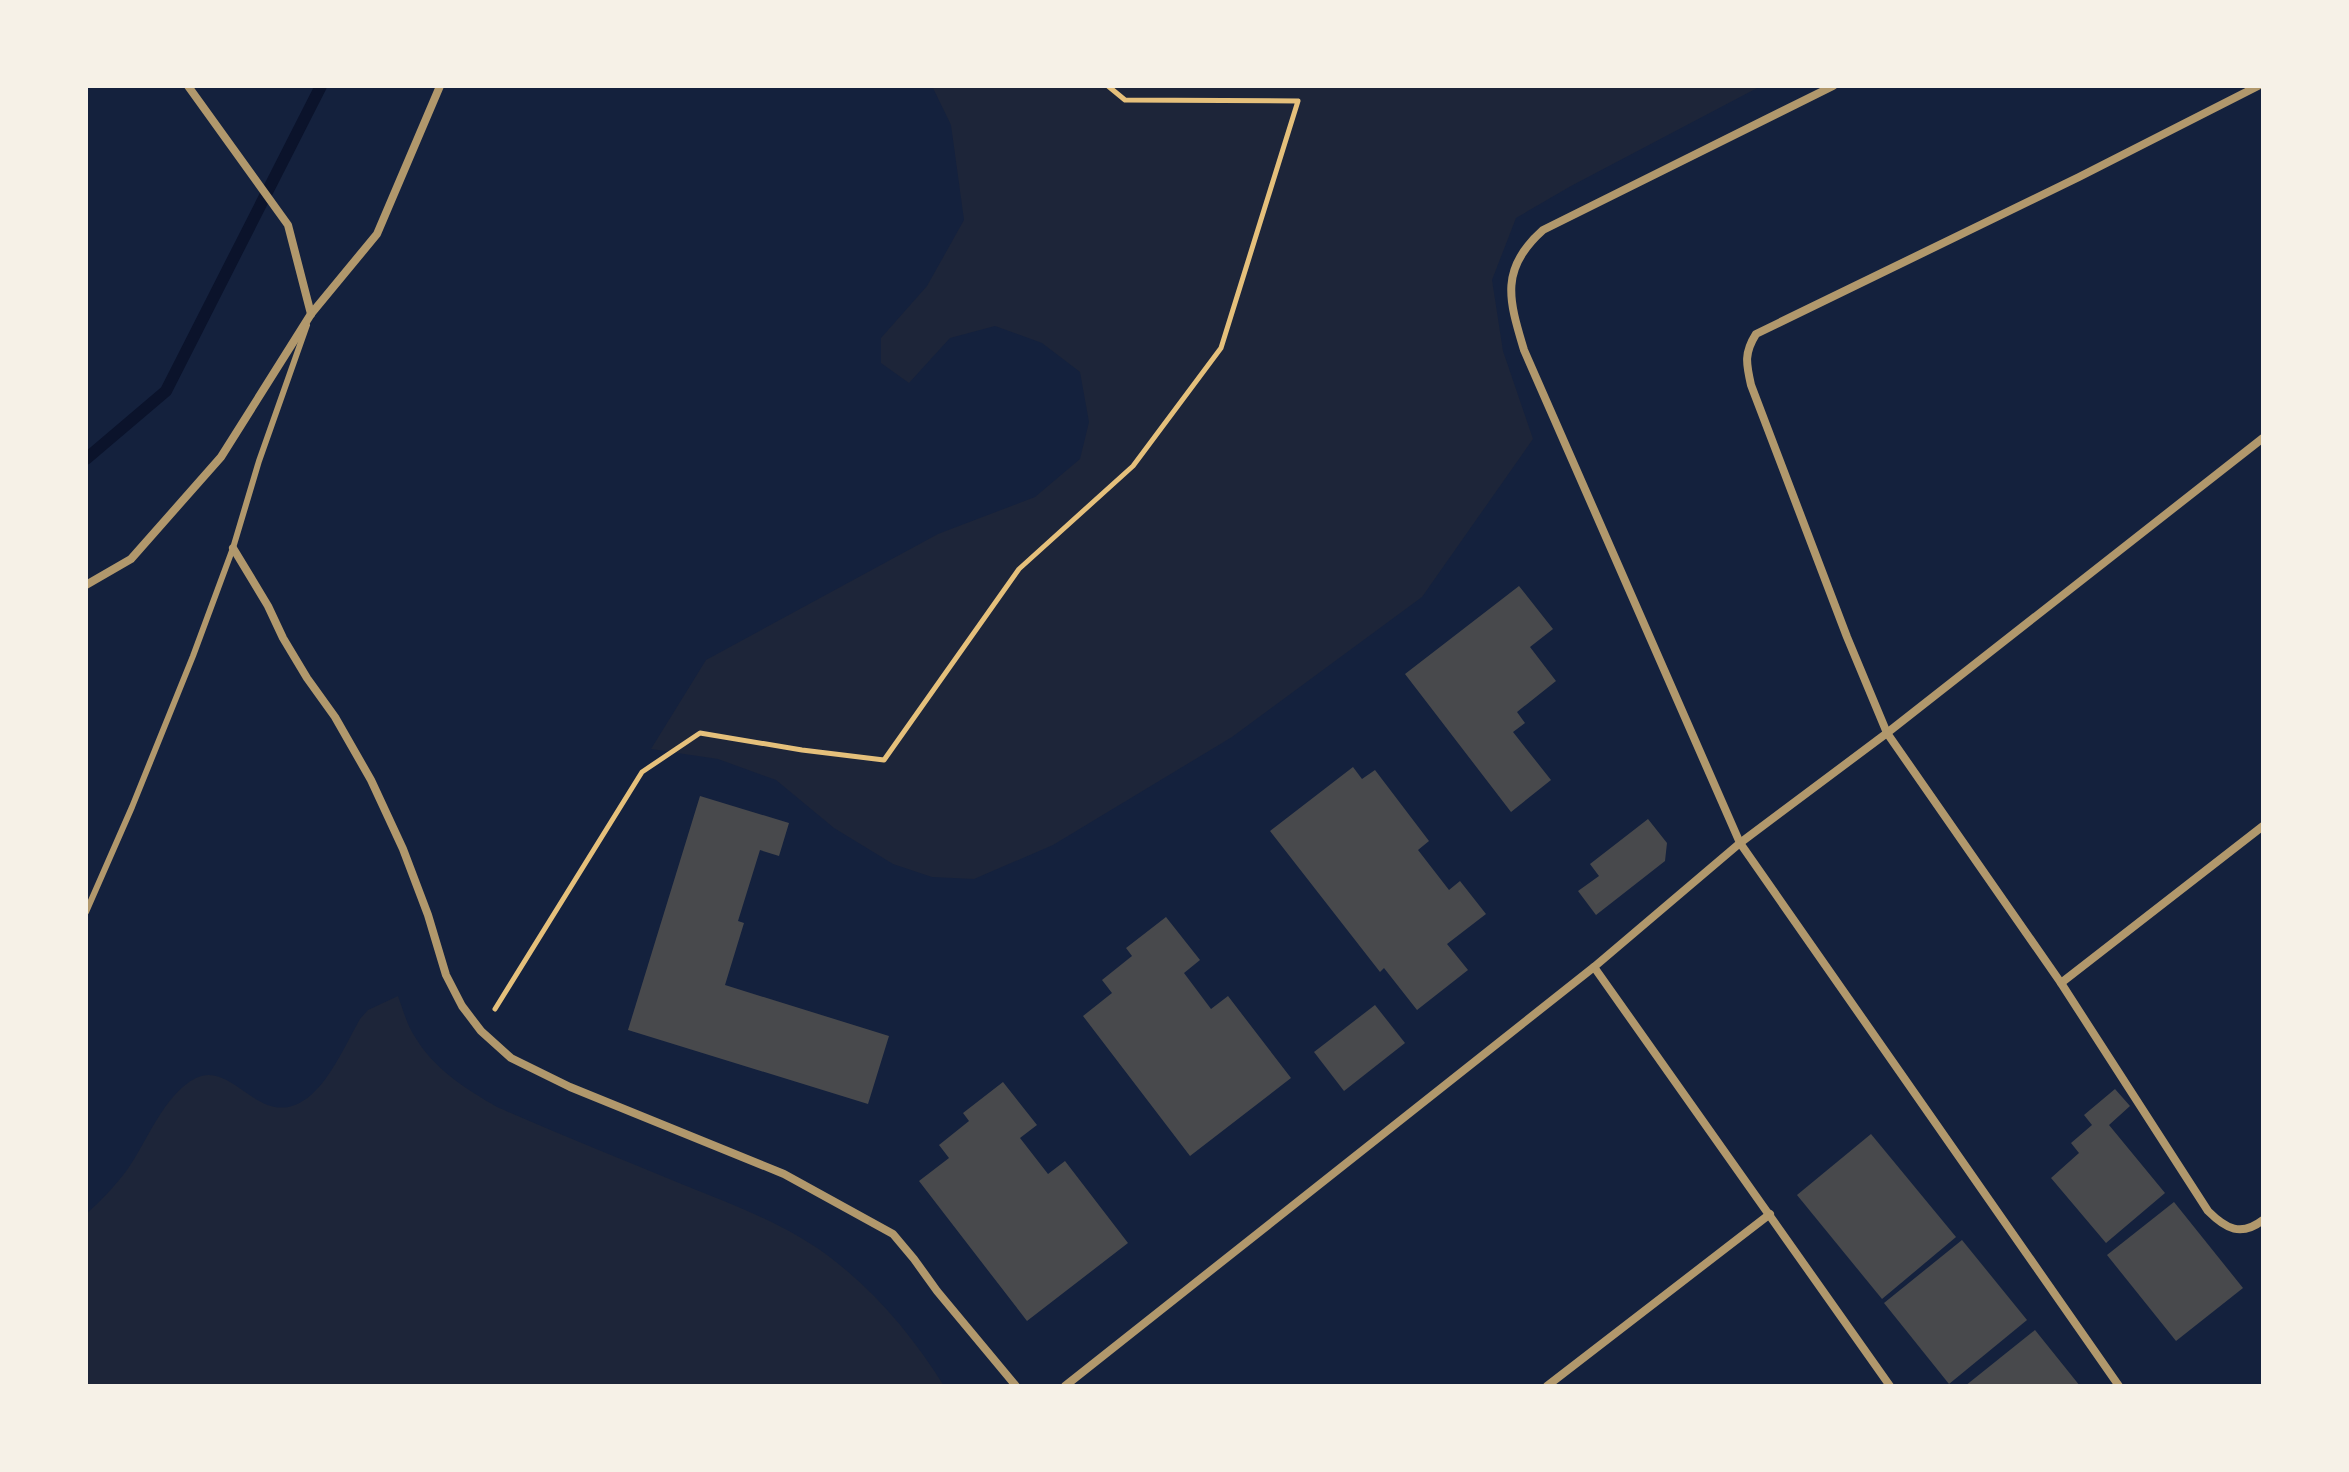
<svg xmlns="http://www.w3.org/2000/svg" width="2349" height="1472" font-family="'Roboto Condensed',sans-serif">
<rect width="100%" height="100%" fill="#14213d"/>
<g fill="#1d2539">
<path d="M 932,86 L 1761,86 L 1571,186 L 1516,218 L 1492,280 L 1503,351 L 1533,439 L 1422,597 L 1232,737 L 1053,845 L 974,879 L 932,877 L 893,864 L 834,828 L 776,780 L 718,759 L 651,749 L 706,660 L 938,534 L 1035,497 L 1080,459 L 1089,422 L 1080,372 L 1042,343 L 995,326 L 950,338 L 909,383 L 881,363 L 881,338 L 927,286 L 964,220 L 951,125 Z"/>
<path d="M 398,996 C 403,1010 407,1025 415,1037 C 434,1069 466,1089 497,1107 C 559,1134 621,1159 684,1185 C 734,1205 788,1225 831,1258 C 877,1293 914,1338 944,1386 L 86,1386 L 86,1214 C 101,1201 115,1186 127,1170 C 147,1142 164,1094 196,1078 C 235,1059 262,1137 311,1095 C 331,1078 347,1042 360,1019 L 368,1010 Z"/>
</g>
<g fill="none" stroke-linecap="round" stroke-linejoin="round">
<path stroke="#0b132b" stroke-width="12" d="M 86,459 L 166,391 L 321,86"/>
</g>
<g fill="#48494c">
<path d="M 1519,586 L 1553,629 L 1530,647 L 1556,681 L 1517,712 L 1525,723 L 1513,732 L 1551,780 L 1511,812 L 1405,674 Z"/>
<path d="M 1353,767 L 1362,779 L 1375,770 L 1429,841 L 1418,850 L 1449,890 L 1460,881 L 1486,914 L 1447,944 L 1468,970 L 1417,1010 L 1384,968 L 1380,972 L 1270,831 Z"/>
<path d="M 700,796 L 789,823 L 779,856 L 760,850 L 738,921 L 744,923 L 725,985 L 889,1036 L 868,1104 L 628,1030 Z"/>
<path d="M 1648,819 L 1667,843 L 1665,861 L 1596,915 L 1578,891 L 1599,876 L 1590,864 Z"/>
<path d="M 1166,917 L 1200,960 L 1184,973 L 1211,1009 L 1228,996 L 1291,1078 L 1190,1156 L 1083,1016 L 1112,993 L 1102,980 L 1132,956 L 1126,948 Z"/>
<path d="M 1375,1005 L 1405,1043 L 1344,1091 L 1314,1052 Z"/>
<path d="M 1003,1082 L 1037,1125 L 1020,1138 L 1048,1174 L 1065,1161 L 1128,1243 L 1027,1321 L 919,1181 L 949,1158 L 939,1145 L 969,1121 L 963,1113 Z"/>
<path d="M 2115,1089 L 2130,1106 L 2109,1125 L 2165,1193 L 2106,1243 L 2051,1178 L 2079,1153 L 2071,1143 L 2092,1125 L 2084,1115 Z"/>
<path d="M 1871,1134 L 1956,1237 L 1882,1299 L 1797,1195 Z"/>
<path d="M 2174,1202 L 2243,1288 L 2176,1341 L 2107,1255 Z"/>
<path d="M 1962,1240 L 2027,1320 L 1949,1384 L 1884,1303 Z"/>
<path d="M 2035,1330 L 2080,1386 L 1965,1386 Z"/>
</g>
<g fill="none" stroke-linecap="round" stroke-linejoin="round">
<path stroke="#e5c07b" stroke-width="5" d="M 495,1009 L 642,772 L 700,733 L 802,750 L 884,760 L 1019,569 L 1133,466 L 1221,348 L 1298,101 L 1125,100 L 1108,86"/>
<path stroke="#b1986c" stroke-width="6" d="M 86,912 L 132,807 L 193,656 L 233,548 L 259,461 L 307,325"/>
<g stroke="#b1986c" stroke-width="8">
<path d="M 188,86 L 288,225 L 311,314"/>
<path d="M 1833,86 L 1543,230 C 1499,269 1509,300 1524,350 L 1740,843 L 2119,1386"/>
<path d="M 2258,86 L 2079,177 L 1756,334 C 1744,353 1746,363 1751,385 L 1847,637 L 1887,733 L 2061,983 L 2208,1211 C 2226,1229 2241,1237 2263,1220"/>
<path d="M 233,548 L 268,606 L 283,638 L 307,678 L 335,717 L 371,780 L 403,849 L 428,915 L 446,975 L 462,1006 L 481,1031 L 511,1058 L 570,1087 L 784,1174 L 893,1234 L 914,1259 L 937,1291 L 1016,1386"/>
<path d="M 86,585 L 131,559 L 221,457 L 311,314 L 377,234 L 440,86"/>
<path d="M 1594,967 L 1890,1386"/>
<path d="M 2061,983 L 2263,826"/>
<path d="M 1065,1386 L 1594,967 L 1740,843 L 1887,733 L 2263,438"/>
<path d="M 1547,1386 L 1770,1214"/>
</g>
</g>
<rect width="2349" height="1472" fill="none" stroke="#f6f1e7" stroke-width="176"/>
</svg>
